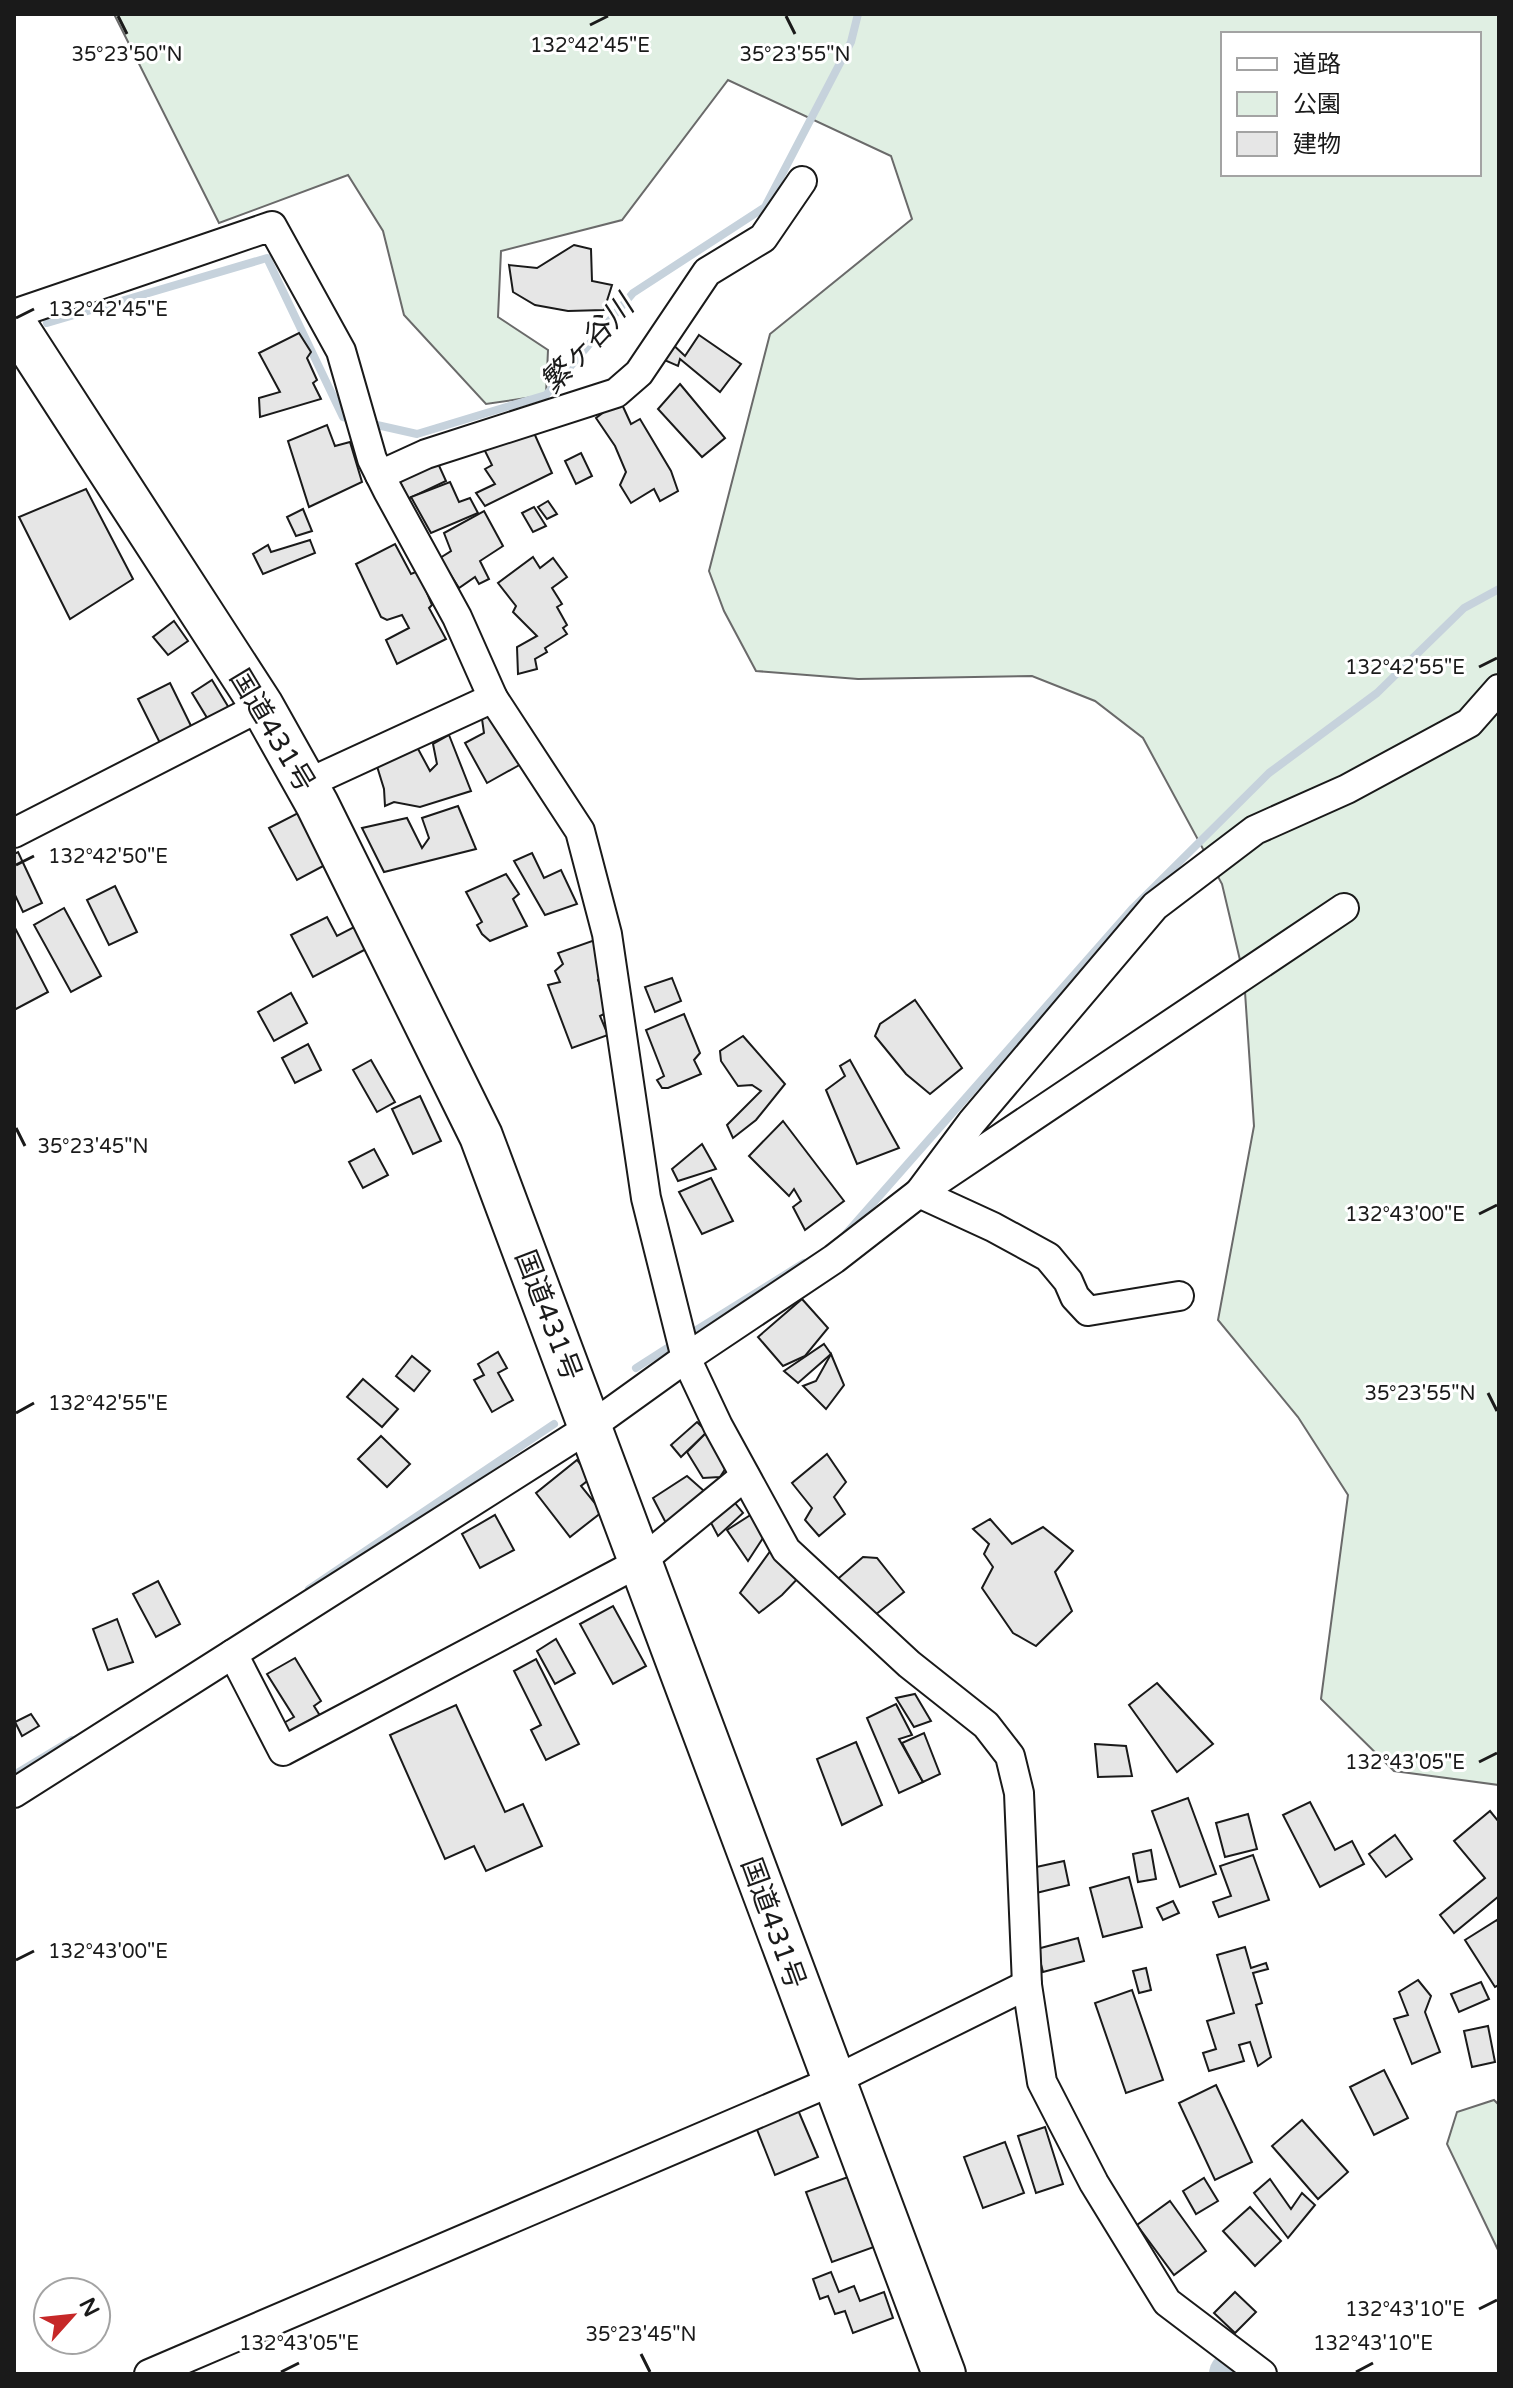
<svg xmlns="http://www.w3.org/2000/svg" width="1513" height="2388" font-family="'Varela Round','Noto Sans JP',sans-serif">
<rect width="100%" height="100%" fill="#fff"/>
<g fill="#e0efe3" stroke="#6a6a6a" stroke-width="2" fill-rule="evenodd">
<path d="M 114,14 L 1499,14 L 1499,1785 L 1394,1771 L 1321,1699 L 1348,1495 L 1298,1417 L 1218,1320 L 1254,1126 L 1244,977 L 1222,884 L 1143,738 L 1095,701 L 1032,676 L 858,679 L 756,671 L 724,611 L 709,571 L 770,334 L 912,219 L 891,156 L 728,80 L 622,220 L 501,251 L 498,317 L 548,350 L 546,395 L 486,404 L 404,315 L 383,231 L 348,175 L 219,223 ZM 1223,34 L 1479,34 L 1479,174 L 1223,174 Z"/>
<path d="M 1494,2100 L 1499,2105 L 1499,2252 L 1447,2144 L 1457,2112 Z"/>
</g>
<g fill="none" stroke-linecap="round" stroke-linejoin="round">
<g stroke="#c6d2dc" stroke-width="8">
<path d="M 47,323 L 267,258 L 343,417 L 355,420"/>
<path d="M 368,423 L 417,434 L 546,395 L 633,293 L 765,207 L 851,42 L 858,14"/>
<path d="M 845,1235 L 1133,908 L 1269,773 L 1377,693 L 1464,608 L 1499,589"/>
<path d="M 687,1336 L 804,1263"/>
<path d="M 636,1368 L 675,1343"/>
<path d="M 309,1589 L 554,1424"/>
<path d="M 14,1775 L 72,1740"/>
</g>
<path stroke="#c6d2dc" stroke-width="46" d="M 1232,2374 L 1234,2372"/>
</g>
<g fill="#e6e6e6" stroke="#1a1a1a" stroke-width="2">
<path d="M 574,245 L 591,249 L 592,281 L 612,285 L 604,310 L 568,311 L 535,305 L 513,292 L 509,265 L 537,268 Z"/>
<path d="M 299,333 L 311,352 L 307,358 L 317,380 L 313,383 L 321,399 L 260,417 L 259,398 L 280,392 L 259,353 Z"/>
<path d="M 699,335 L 741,364 L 720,392 L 680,359 L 678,366 L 655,356 L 669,341 L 685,356 Z"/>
<path d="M 680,384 L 725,438 L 702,457 L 658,409 Z"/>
<path d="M 620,400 L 631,424 L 640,419 L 671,471 L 678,491 L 660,501 L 654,489 L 631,503 L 620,485 L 626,472 L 615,446 L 596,418 Z"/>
<path d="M 530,424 L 552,473 L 485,506 L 476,493 L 495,484 L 485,469 L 492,465 L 483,447 Z"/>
<path d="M 327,425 L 335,446 L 350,442 L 362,482 L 309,507 L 288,441 Z"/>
<path d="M 431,448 L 446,481 L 408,499 L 393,466 Z"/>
<path d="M 581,453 L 592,476 L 576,484 L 565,461 Z"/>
<path d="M 450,482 L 459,502 L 470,498 L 478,513 L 431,533 L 411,497 Z"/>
<path d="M 86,489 L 133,579 L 70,619 L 19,517 Z"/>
<path d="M 548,501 L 557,514 L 547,519 L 538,507 Z"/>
<path d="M 534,507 L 546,526 L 533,532 L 522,513 Z"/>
<path d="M 303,509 L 312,531 L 296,536 L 287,517 Z"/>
<path d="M 484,511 L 503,546 L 480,561 L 489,579 L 479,584 L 475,577 L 459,588 L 440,558 L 451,551 L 444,533 Z"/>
<path d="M 310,540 L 315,553 L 263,574 L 253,554 L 268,545 L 271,552 Z"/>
<path d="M 395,544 L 411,574 L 418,571 L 432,605 L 429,608 L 446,639 L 397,664 L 386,640 L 409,628 L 402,615 L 387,620 L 381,617 L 356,564 Z"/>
<path d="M 533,557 L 540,568 L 553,558 L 567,577 L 552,588 L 562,604 L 557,607 L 567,625 L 563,628 L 567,634 L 545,648 L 547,652 L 535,659 L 537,669 L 518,674 L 517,647 L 537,636 L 513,612 L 516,606 L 498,583 Z"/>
<path d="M 174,621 L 188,641 L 168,655 L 153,637 Z"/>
<path d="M 212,680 L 229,708 L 209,721 L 192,693 Z"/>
<path d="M 170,683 L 194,732 L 164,751 L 138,699 Z"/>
<path d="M 493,713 L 523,763 L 487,783 L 465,743 L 484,733 L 482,719 Z"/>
<path d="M 449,735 L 471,791 L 420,807 L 394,802 L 385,806 L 384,789 L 376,763 L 417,747 L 430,771 L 437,764 L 433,744 Z"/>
<path d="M 458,806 L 476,849 L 384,872 L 362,828 L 407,818 L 422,848 L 429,838 L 422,818 Z"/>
<path d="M 300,812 L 327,864 L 297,880 L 269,828 Z"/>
<path d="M 18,852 L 42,903 L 23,912 L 14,893 L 14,854 Z"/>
<path d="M 532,853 L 544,878 L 561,870 L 577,904 L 545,915 L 514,861 Z"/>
<path d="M 506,874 L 519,894 L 513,899 L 527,926 L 490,941 L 482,934 L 477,925 L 482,922 L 466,892 Z"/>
<path d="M 115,886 L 137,932 L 109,945 L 87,900 Z"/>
<path d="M 64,908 L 101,976 L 71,992 L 34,925 Z"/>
<path d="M 327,917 L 337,936 L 356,926 L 368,948 L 313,977 L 291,935 Z"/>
<path d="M 14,926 L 48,992 L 14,1010 Z"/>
<path d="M 595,940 L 604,974 L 598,980 L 610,1011 L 600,1016 L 608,1035 L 572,1048 L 548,985 L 560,982 L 555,971 L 563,964 L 558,953 Z"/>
<path d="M 672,978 L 681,1001 L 655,1012 L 645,987 Z"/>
<path d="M 291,993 L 307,1023 L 274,1041 L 258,1012 Z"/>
<path d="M 915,1000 L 962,1068 L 930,1094 L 906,1074 L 875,1036 L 880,1024 Z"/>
<path d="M 684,1014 L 700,1053 L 694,1060 L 701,1074 L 668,1088 L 662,1088 L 657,1080 L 664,1076 L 646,1030 Z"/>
<path d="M 743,1036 L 785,1084 L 756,1120 L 733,1138 L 727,1125 L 761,1091 L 752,1085 L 738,1086 L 721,1061 L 720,1051 Z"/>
<path d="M 308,1044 L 321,1070 L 295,1083 L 282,1058 Z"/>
<path d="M 371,1060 L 395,1102 L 377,1112 L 353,1070 Z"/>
<path d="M 850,1060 L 899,1148 L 857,1164 L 826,1090 L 845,1076 L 840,1066 Z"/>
<path d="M 420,1096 L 441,1141 L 413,1154 L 392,1109 Z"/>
<path d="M 783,1121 L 844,1201 L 805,1230 L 793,1207 L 801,1201 L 794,1189 L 789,1196 L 749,1156 Z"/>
<path d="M 702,1144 L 716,1169 L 678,1181 L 672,1169 Z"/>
<path d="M 374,1149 L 388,1175 L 363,1188 L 349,1162 Z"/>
<path d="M 711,1178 L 733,1221 L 702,1234 L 679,1192 Z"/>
<path d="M 802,1299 L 828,1328 L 805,1356 L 783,1366 L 758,1337 Z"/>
<path d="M 824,1344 L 831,1354 L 798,1383 L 784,1371 Z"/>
<path d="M 498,1352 L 507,1368 L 498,1373 L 513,1400 L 492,1412 L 474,1380 L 484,1375 L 478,1364 Z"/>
<path d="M 831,1354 L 844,1385 L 826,1409 L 803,1386 L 816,1381 Z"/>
<path d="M 412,1356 L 430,1371 L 414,1391 L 396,1376 Z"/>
<path d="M 363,1379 L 398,1409 L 382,1427 L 347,1397 Z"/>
<path d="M 697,1422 L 707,1432 L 681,1457 L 671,1445 Z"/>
<path d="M 707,1432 L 731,1460 L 720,1477 L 703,1478 L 687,1452 Z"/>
<path d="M 381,1436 L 410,1464 L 387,1487 L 358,1459 Z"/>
<path d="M 827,1454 L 846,1482 L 834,1497 L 845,1514 L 819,1536 L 805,1520 L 812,1508 L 792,1483 Z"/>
<path d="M 577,1460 L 591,1478 L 581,1486 L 602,1512 L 570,1537 L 536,1493 Z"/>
<path d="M 687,1476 L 704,1491 L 667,1525 L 653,1498 Z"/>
<path d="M 735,1503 L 743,1513 L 718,1536 L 708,1517 Z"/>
<path d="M 752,1514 L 769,1535 L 763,1538 L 748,1561 L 727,1530 Z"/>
<path d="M 495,1515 L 514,1550 L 480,1568 L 462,1534 Z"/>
<path d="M 990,1519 L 1012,1544 L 1043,1527 L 1073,1551 L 1055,1572 L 1072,1611 L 1036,1646 L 1013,1633 L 982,1588 L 993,1567 L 984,1554 L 989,1544 L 973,1529 Z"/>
<path d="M 771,1550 L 804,1572 L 782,1595 L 759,1613 L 740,1593 Z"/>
<path d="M 863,1557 L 877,1558 L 904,1592 L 870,1619 L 832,1584 Z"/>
<path d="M 158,1581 L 180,1624 L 156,1637 L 133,1594 Z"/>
<path d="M 613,1606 L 646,1666 L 613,1684 L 580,1624 Z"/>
<path d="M 117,1619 L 133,1662 L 108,1670 L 93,1629 Z"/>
<path d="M 556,1639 L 575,1673 L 555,1684 L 537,1651 Z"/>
<path d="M 295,1658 L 321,1701 L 314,1706 L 324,1722 L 292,1742 L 282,1724 L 294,1717 L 267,1674 Z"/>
<path d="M 536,1659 L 579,1744 L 546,1760 L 531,1730 L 541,1725 L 514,1671 Z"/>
<path d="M 1157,1683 L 1213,1744 L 1177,1772 L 1129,1705 Z"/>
<path d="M 915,1694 L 931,1721 L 914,1727 L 896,1698 Z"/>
<path d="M 896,1704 L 912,1735 L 899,1739 L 923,1782 L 899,1793 L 867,1718 Z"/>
<path d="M 456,1705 L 505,1812 L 523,1804 L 542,1846 L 486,1871 L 474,1846 L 445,1859 L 390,1735 Z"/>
<path d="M 31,1714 L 39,1726 L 22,1736 L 15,1722 Z"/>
<path d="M 924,1733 L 940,1774 L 923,1782 L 902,1743 Z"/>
<path d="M 856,1742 L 882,1805 L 842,1825 L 817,1759 Z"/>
<path d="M 1095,1744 L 1126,1746 L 1132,1776 L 1098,1777 Z"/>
<path d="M 1188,1798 L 1216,1874 L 1180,1887 L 1152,1811 Z"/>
<path d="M 1310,1802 L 1335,1850 L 1352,1841 L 1364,1864 L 1320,1887 L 1283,1815 Z"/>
<path d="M 1490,1811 L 1499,1822 L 1499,1896 L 1454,1933 L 1440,1915 L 1485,1878 L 1454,1841 Z"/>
<path d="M 1248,1814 L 1257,1849 L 1225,1857 L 1216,1823 Z"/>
<path d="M 1395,1835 L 1412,1859 L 1386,1877 L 1369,1854 Z"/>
<path d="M 1151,1850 L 1156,1879 L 1138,1882 L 1133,1854 Z"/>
<path d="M 1253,1855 L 1269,1900 L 1219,1917 L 1213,1902 L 1231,1896 L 1220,1866 Z"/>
<path d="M 1064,1861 L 1069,1885 L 1032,1894 L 1027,1869 Z"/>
<path d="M 1129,1877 L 1142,1927 L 1103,1937 L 1090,1888 Z"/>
<path d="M 1173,1901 L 1179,1913 L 1163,1920 L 1157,1908 Z"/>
<path d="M 1497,1920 L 1499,1924 L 1499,1985 L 1495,1987 L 1465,1940 Z"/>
<path d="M 1078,1938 L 1084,1961 L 1043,1972 L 1037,1949 Z"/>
<path d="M 1245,1947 L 1251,1968 L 1266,1963 L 1268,1969 L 1253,1973 L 1262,2003 L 1256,2005 L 1271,2057 L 1258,2066 L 1250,2042 L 1239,2045 L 1244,2061 L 1209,2071 L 1203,2053 L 1216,2049 L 1207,2021 L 1234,2013 L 1217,1955 Z"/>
<path d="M 1146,1968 L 1151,1990 L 1139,1993 L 1133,1971 Z"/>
<path d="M 1418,1980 L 1431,1996 L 1425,2012 L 1440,2052 L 1412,2064 L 1394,2019 L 1408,2015 L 1399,1992 Z"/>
<path d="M 1481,1982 L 1489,1999 L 1459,2012 L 1451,1994 Z"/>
<path d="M 1132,1990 L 1163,2080 L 1126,2093 L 1095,2003 Z"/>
<path d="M 1488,2026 L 1495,2062 L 1472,2067 L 1464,2031 Z"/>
<path d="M 1384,2070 L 1408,2118 L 1374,2135 L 1350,2087 Z"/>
<path d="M 1216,2085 L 1252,2162 L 1215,2180 L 1179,2103 Z"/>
<path d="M 798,2110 L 818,2157 L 775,2175 L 756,2127 Z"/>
<path d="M 1302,2120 L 1348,2172 L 1318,2199 L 1272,2146 Z"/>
<path d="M 1045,2127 L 1063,2184 L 1036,2193 L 1018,2136 Z"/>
<path d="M 1005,2142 L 1024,2193 L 983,2208 L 964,2157 Z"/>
<path d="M 848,2177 L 874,2247 L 832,2262 L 806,2192 Z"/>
<path d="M 1204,2178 L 1218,2201 L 1196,2214 L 1183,2191 Z"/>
<path d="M 1270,2179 L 1291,2209 L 1302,2193 L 1315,2205 L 1288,2238 L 1254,2193 Z"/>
<path d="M 1170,2201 L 1206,2251 L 1174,2275 L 1137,2225 Z"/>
<path d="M 1250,2207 L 1281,2241 L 1255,2266 L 1223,2231 Z"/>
<path d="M 831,2272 L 839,2292 L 854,2286 L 860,2301 L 884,2292 L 893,2318 L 853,2333 L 845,2311 L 835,2314 L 828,2296 L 820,2299 L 813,2279 Z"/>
<path d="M 1235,2292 L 1256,2312 L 1235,2333 L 1214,2313 Z"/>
</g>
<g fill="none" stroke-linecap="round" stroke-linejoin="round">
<defs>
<g id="minor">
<path d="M 14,314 L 272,226 L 341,351 L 372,459 L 388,491 L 457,617 L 493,698 L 580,831 L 607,934 L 646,1198 L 686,1358 L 718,1426 L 786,1550 L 909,1664 L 986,1725 L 1010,1756 L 1019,1793 L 1027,1985 L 1042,2082 L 1094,2183 L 1167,2302 L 1262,2374"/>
<path d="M 380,475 L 426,454 L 616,393 L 639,373 L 707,272 L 763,238 L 802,181"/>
<path d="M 306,784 L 493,698"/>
<path d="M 14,833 L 262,706"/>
<path d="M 1179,1296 L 1088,1311 L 1075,1297 L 1068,1281 L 1048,1257 L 993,1227 L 919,1193 L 972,1122 L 1155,906 L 1255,830 L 1347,789 L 1469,723 L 1499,689"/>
<path d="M 233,1654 L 283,1751 L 640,1562 L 745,1476"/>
<path d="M 14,1793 L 590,1427 L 686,1358 L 834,1259 L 919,1193 L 1344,908"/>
<path d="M 149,2374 L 833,2081 L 1027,1985"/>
</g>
<path id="highway" d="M 14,323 L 262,706 L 317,804 L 481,1136 L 944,2374"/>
</defs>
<use href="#minor" stroke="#1a1a1a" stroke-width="32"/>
<use href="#highway" stroke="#1a1a1a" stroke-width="46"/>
<use href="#minor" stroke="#fff" stroke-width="28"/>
<use href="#highway" stroke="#fff" stroke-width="42"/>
</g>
<path fill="none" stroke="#1a1a1a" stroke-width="3" d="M 118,16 L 127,34M 786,16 L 795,34M 590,25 L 608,16M 16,318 L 34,309M 1479,667 L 1497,658M 16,865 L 34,856M 16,1128 L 25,1146M 1479,1214 L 1497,1205M 1488,1393 L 1497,1411M 16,1413 L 34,1403M 1479,1762 L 1497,1753M 16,1960 L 34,1951M 1479,2309 L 1497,2300M 641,2354 L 650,2372M 281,2372 L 299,2363M 1356,2372 L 1373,2363"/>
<g text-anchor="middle" stroke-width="6" stroke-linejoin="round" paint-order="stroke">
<g font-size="28" fill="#1a1a1a" stroke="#fff">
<text transform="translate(273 730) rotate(59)" y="10">国道431号</text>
<text transform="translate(549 1315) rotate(69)" y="10">国道431号</text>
<text transform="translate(774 1923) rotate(70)" y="10">国道431号</text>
</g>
<g font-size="30" font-style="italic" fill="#1a1a1a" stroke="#fff">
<text transform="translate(587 344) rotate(-47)" y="10">繁ヶ谷川</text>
</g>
</g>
<g font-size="20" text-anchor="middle" fill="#1a1a1a" stroke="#fff" stroke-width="6" stroke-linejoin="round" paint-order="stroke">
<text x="590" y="52">132°42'45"E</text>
<text x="127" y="61">35°23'50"N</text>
<text x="795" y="61">35°23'55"N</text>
<text x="108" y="316">132°42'45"E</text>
<text x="1405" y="674">132°42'55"E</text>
<text x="108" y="863">132°42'50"E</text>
<text x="93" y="1153">35°23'45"N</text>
<text x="1405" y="1221">132°43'00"E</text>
<text x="1420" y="1400">35°23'55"N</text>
<text x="108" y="1410">132°42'55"E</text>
<text x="1405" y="1769">132°43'05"E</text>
<text x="108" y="1958">132°43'00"E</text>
<text x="1405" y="2316">132°43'10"E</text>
<text x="641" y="2341">35°23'45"N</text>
<text x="299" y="2350">132°43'05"E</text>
<text x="1373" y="2350">132°43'10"E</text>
</g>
<rect width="1513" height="2388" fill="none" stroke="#1a1a1a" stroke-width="32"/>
<rect x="1221" y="32" width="260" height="144" fill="#ffffff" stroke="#a3a3a3" stroke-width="2"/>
<rect x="1237" y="58" width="40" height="12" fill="#ffffff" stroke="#a3a3a3" stroke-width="2"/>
<text x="1293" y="72" font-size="24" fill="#1a1a1a">道路</text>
<rect x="1237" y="92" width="40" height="24" fill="#e0efe3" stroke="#a3a3a3" stroke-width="2"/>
<text x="1293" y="112" font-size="24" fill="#1a1a1a">公園</text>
<rect x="1237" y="132" width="40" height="24" fill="#e6e6e6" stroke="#a3a3a3" stroke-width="2"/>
<text x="1293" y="152" font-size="24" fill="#1a1a1a">建物</text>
<g transform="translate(72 2316) rotate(63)"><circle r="38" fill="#ffffff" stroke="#a3a3a3" stroke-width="2"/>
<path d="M0-6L14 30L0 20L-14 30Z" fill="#c62828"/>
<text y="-12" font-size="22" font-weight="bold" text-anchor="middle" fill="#1a1a1a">N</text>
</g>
</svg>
